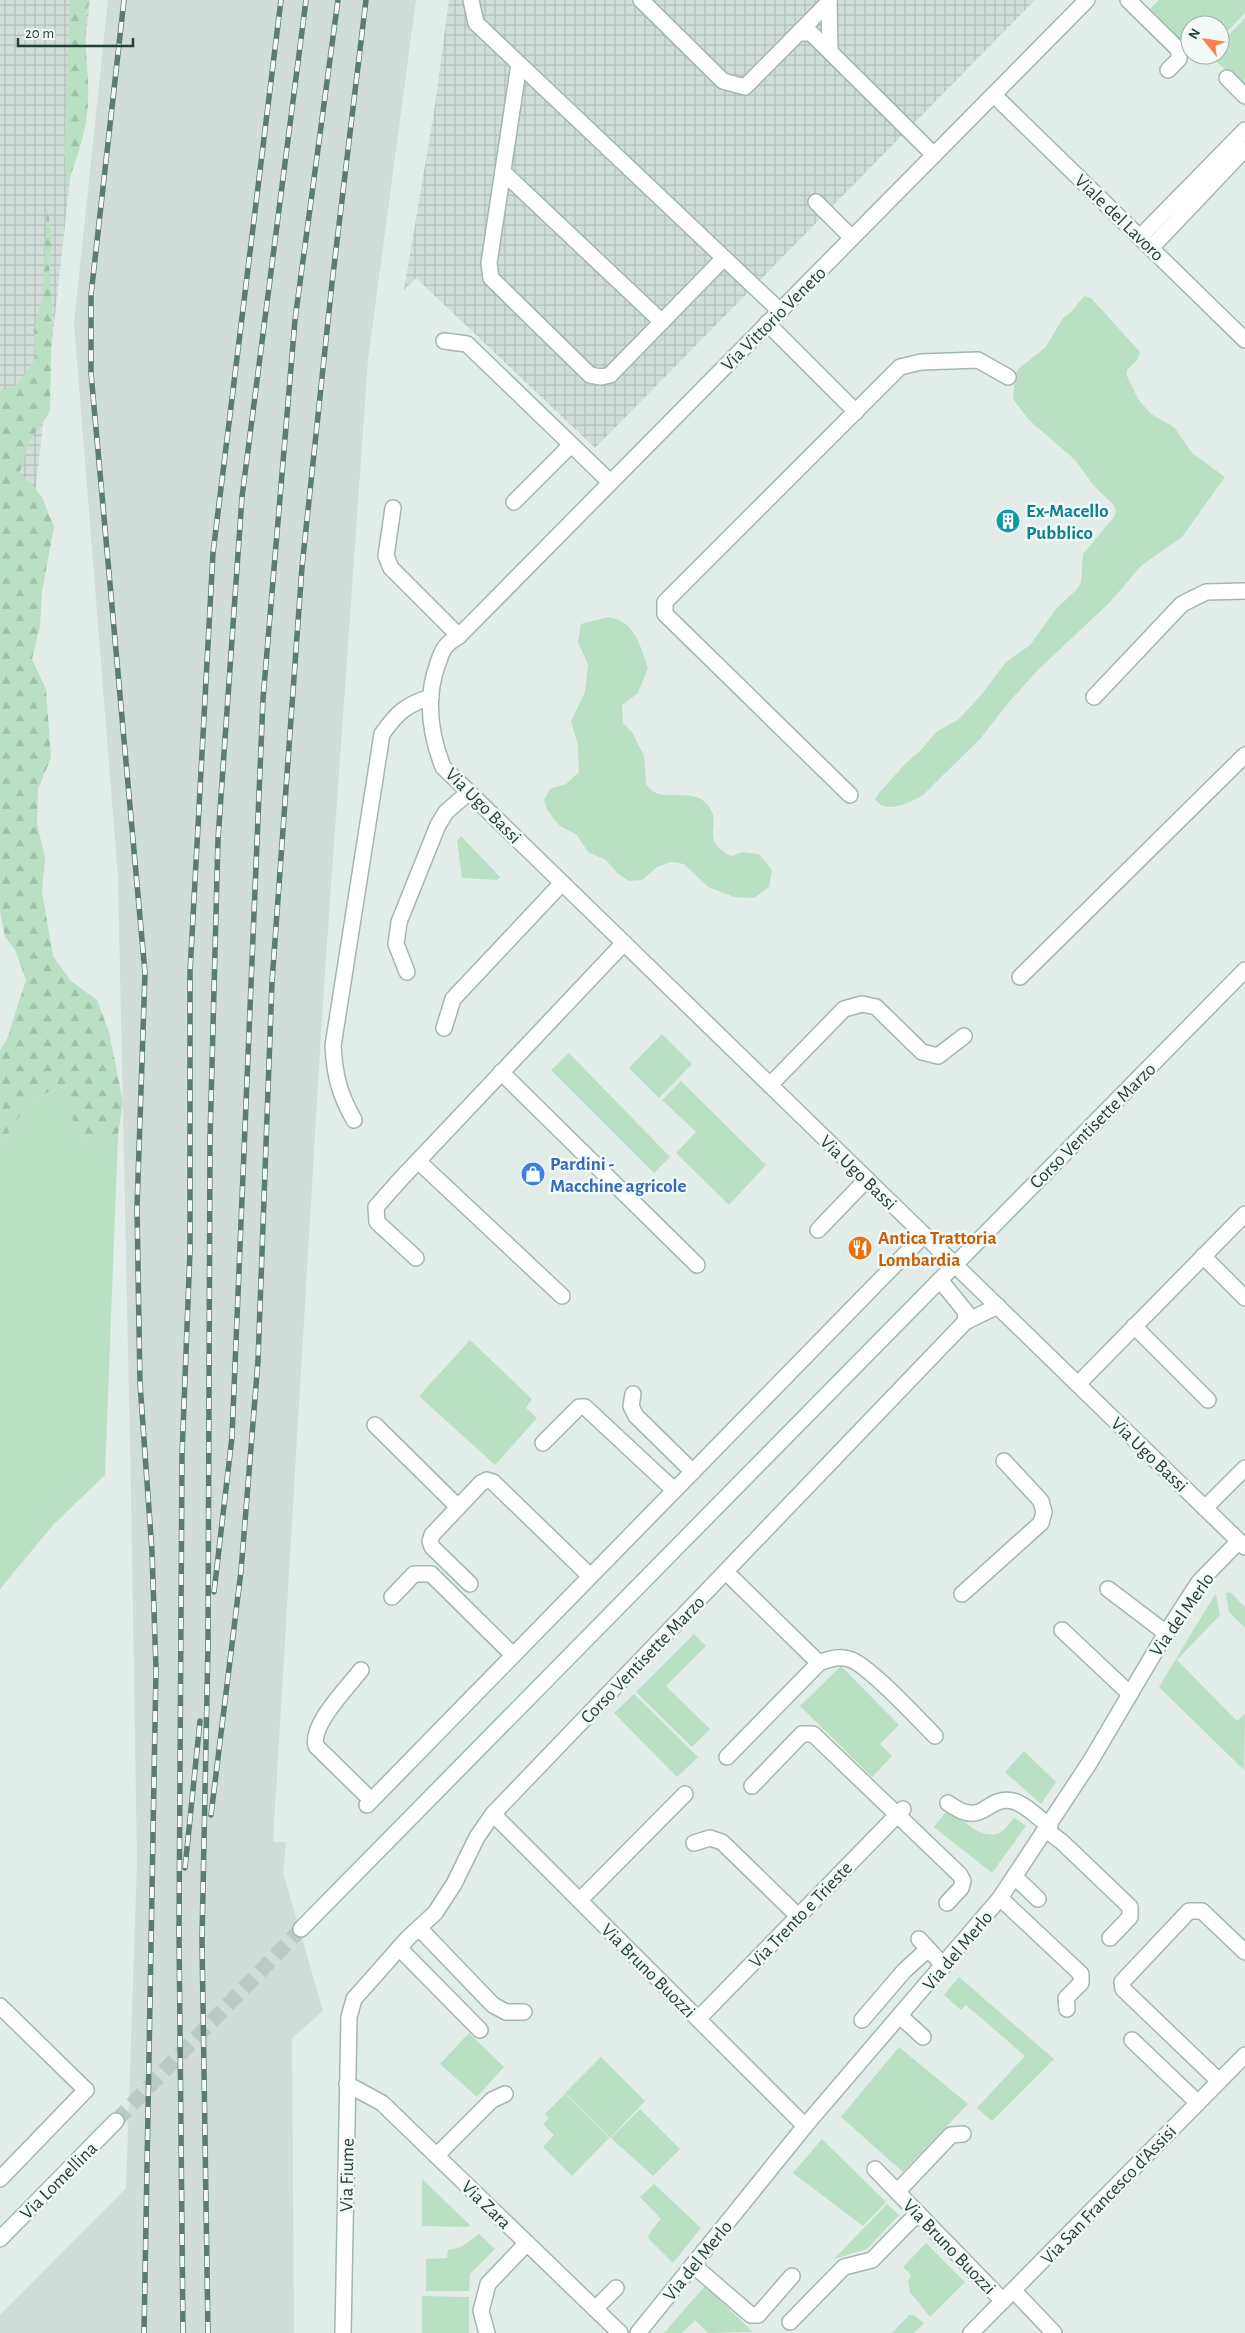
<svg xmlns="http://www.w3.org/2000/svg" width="1245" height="2333" font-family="'Alegreya Sans',sans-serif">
<defs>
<pattern id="industrial-grid" width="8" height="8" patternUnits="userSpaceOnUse" patternTransform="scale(1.25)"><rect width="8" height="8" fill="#d0ddd8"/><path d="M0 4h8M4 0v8" fill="none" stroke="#b2bfba"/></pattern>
<pattern id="forest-firs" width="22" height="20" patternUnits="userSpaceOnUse" patternTransform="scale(1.25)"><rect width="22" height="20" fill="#b9e0c5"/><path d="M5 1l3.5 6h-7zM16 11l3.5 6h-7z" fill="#9fc1aa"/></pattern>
</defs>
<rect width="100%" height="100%" fill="#e2ede9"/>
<path fill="#d0ddd8" d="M 108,0 L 416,0 L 368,360 L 323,1001 L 273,1842 L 286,1842 L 283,1872 L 323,2011 L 292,2038 L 294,2333 L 0,2333 L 0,2315 L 126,2188 L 137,1863 L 131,1492 L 118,877 L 74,323 Z"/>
<g fill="url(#industrial-grid)">
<path d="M 0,0 L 90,0 L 32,522 L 0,500 Z"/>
<path d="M 449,0 L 1035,0 L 595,448 L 416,278 L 404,290 L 434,112 Z"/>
</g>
<g fill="#b9e0c5">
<path d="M 1159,0 L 1245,0 L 1245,13 L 1220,39 L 1220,25 L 1190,25 L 1190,53 L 1148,11 Z"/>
<path d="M 1245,18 L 1245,89 L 1210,55 L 1220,55 L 1220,44 Z"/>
<path d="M 1084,296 L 1091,298 L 1140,352 L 1138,359 L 1127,370 L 1127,376 L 1138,399 L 1151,414 L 1174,427 L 1192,453 L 1225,477 L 1182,537 L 1142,565 L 1110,602 L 1038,670 L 1009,702 L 980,739 L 922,796 C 909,803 884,815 875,799 L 879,793 L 905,764 L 922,749 L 936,732 L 959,719 L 982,694 L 1006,662 L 1030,645 L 1056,609 L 1077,589 L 1081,582 L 1083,554 L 1114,517 L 1116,510 L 1113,504 L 1094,486 L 1075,460 L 1029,420 L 1013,399 L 1015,375 L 1018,369 L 1045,348 L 1063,318 L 1070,313 Z"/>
<path d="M 609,617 C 636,622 640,646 648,668 L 638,693 L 622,705 L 623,723 L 632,732 L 644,756 L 646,784 C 648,786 651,790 654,792 C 669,800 694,789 707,804 C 725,825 697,839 731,856 L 743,852 L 759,854 L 772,870 L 769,887 L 754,898 L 734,897 L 708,887 L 684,864 L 671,862 L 657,867 L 642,880 L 629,881 L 618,874 L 606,860 L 588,852 L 577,835 L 560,826 L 547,810 L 544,800 L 550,789 L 566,784 L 579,772 L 578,745 L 571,721 L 585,692 L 588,665 L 578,642 L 581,624 Z"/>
<path d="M 461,836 L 500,877 L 497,880 L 462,878 L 457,841 Z"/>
<path d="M 662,1034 L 692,1064 L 659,1098 L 629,1068 Z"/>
<path d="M 569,1053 L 670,1157 L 654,1173 L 551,1070 Z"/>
<path d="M 681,1081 L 766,1165 L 729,1205 L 676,1153 L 696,1132 L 662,1100 Z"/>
<path d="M 68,1085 L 71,1116 L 85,1145 L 118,1135 L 105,1475 L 53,1525 L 0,1589 L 0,1147 L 14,1124 L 34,1098 Z"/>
<path d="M 470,1340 L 532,1399 L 526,1408 L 537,1418 L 495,1465 L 420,1397 L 420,1395 Z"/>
<path d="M 1230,1592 L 1245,1607 L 1245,1628 L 1229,1612 L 1226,1593 Z"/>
<path d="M 1216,1595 L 1220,1615 L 1177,1660 L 1237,1721 L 1245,1714 L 1244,1770 L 1159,1687 L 1214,1596 Z"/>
<path d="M 694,1634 L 706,1646 L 666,1686 L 710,1729 L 692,1747 L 636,1692 Z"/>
<path d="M 841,1666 L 899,1725 L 880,1744 L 892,1756 L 872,1777 L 800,1706 Z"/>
<path d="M 634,1694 L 698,1757 L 677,1777 L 614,1713 Z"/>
<path d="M 1024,1751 L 1056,1782 L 1041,1804 L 1005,1772 Z"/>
<path d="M 952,1812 C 965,1822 985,1843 1002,1831 C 1006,1829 1009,1823 1013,1819 L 1015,1818 L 1026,1826 L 992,1873 L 934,1827 L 945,1813 Z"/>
<path d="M 959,1977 L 1054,2059 L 992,2121 L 977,2108 L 1025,2056 L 966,2005 L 961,2010 L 944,1995 Z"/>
<path d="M 469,2033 L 504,2067 L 477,2097 L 440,2064 Z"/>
<path d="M 899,2047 L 968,2104 L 903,2172 L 841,2117 Z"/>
<path d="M 601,2057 L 645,2101 L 610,2138 L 565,2093 Z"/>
<path d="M 565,2094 L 609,2138 L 572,2176 L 543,2147 L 554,2135 L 543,2124 L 549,2118 L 545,2114 Z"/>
<path d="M 640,2109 L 680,2149 L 653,2176 L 611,2138 Z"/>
<path d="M 822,2139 L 886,2202 L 863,2226 L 793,2173 Z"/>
<path d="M 422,2179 L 470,2225 L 468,2227 L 422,2226 Z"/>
<path d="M 654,2184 L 701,2228 L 673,2263 L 648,2238 L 649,2234 L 661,2219 L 640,2197 Z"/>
<path d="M 887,2204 L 899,2215 L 867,2249 L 834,2259 Z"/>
<path d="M 479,2234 L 495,2249 L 470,2274 L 469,2291 L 426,2291 L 426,2259 L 447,2258 L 448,2250 L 461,2247 Z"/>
<path d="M 926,2243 L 965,2282 L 930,2317 C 923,2308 918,2300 910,2293 L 908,2281 L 911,2275 L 903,2267 Z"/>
<path d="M 705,2286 L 753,2332 L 708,2333 L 695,2320 L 682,2333 L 664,2333 Z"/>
<path d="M 422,2296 L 469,2297 L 469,2333 L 422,2333 Z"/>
<path d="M 909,2315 L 914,2315 L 924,2323 L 914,2333 L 892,2333 Z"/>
</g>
<g fill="url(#forest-firs)">
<path d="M 70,0 L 89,0 C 81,34 90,69 88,104 C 87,132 75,161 67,187 L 64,154 Z"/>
<path d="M 47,204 L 52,240 L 49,274 L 52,307 L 50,411 L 30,440 L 20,472 L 42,497 L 54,527 L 42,592 L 40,626 L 32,659 L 46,689 L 51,758 L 38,789 L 37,824 L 45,858 L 42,891 L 53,956 L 71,981 L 97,1000 L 109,1032 L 123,1102 L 118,1135 L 85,1145 L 71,1116 L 67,1085 L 34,1098 L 14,1124 L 0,1147 L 0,1050 L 7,1039 L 26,980 L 15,950 L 5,937 L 0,912 L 0,391 L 18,384 L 35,359 L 34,328 L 43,298 Z"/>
</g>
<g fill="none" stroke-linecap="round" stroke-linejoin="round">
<path stroke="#bbcac6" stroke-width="15" stroke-dasharray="15 8" stroke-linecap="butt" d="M 116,2121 L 301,1929"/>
<defs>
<g id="lane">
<path d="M 471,0 L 476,23 L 780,311"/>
<path d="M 641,0 L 723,81 L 745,87 L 829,2"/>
<path d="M 829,0 L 830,51"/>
<path d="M 1128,0 L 1179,50 L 1179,59 L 1168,70"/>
<path d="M 799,33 L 811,33 L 934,155"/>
<path d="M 519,64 L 489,263 L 491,278 L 590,375 L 601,377 L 610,375 L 724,258"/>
<path d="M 1227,78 L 1245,96"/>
<path d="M 503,172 L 662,322"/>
<path d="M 816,202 L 852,238"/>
<path d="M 1140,237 L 1245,130"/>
<path d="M 1151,248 L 1245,149"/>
<path d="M 767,323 L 856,412"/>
<path d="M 444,341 L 467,344 L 610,482"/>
<path d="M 514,502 L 571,445"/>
<path d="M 393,508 L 386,556 L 391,568 L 459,636"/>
<path d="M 1094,697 L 1182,604 L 1206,592 L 1245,591"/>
<path d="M 850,795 L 665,614 L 665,602 L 900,367 L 921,362 L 978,360 L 1008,377"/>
<path d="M 407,972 L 396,944 L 399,922 L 438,825 L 446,812 L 469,792"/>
<path d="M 1020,977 L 1245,755"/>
<path d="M 444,1028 L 453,999 L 562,883"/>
<path d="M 501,1072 L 697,1265"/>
<path d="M 770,1085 L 844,1009 L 862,1004 L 876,1007 L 922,1052 L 938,1056 L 964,1036"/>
<path d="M 354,1120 C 339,1093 335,1077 333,1046 L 382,734 C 397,713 405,705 431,697"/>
<path d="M 418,1161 L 562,1296"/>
<path d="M 398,1182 L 376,1207 L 377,1222 L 416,1258"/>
<path d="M 818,1230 L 867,1179"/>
<path d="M 1203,1256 L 1245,1298"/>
<path d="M 1134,1326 L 1208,1400"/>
<path d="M 1078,1384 L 1245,1214"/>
<path d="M 633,1394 L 631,1406 L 636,1416 L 693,1472"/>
<path d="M 375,1425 L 458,1507"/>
<path d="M 543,1443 L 579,1407 L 585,1407 L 674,1490"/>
<path d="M 726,1572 L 819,1663"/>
<path d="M 470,1584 L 432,1547 L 430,1541 L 432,1535 L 481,1483 L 487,1480 L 493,1482 L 590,1576"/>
<path d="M 1108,1589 L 1166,1633"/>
<path d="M 962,1594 L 1041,1523 L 1044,1512 L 1041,1501 L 1004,1461"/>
<path d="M 392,1597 L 414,1574 L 431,1574 L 513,1655"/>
<path d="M 1062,1630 L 1130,1694"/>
<path d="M 361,1670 C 348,1687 310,1725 316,1746 L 371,1800"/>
<path d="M 727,1757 L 819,1663 C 828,1659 840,1656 849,1659 C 868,1664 919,1720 935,1736"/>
<path d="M 752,1786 L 802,1734 L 813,1734 L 960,1875 L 963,1881 L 961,1888 L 947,1903"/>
<path d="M 948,1803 C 985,1830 984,1795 1013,1801 C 1025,1804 1039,1819 1050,1826"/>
<path d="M 1046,1830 L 1062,1842 L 1130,1907 L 1130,1917 L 1110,1938"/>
<path d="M 694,1843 L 710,1838 L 722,1842 L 798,1916"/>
<path d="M 1015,1877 L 1038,1899"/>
<path d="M 1000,1898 L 1081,1974 L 1081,1983 L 1066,1998 L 1067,2009"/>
<path d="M 580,1900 L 685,1794"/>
<path d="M 419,1928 L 493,2005 L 506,2012 L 524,2012"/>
<path d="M 919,1939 L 944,1966"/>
<path d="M 399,1948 L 480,2030"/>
<path d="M 0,2006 L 86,2090"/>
<path d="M 900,2016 L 923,2037"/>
<path d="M 862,2020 L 904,1971 L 928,1949"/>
<path d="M 1132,2040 L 1198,2103"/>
<path d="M 1219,2081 L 1123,1989 L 1122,1982 L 1189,1911 L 1202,1911 L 1245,1952"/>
<path d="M 437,2155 L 492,2100 L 505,2094"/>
<path d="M 897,2192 L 951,2135 L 963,2134"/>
<path d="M 693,2265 L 751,2315 L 758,2315 L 792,2276"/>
<path d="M 1014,2291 L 1054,2333"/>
<path d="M 595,2309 L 616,2288"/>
<path d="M 790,2322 L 844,2267 L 872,2260 L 918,2213"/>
<path d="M 487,2333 L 481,2311 L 488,2284 L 527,2243"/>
</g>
<g id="street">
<path d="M 1087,0 L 459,636 C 455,639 449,642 446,646 C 442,650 440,658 438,663 C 425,698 430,734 443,767 L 1245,1547"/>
<path d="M 994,95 L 1245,340"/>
<path d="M 398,1182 L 624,943"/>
<path d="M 965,1322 L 998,1306"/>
<path d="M 1205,1508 L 1245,1468"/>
<path d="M 367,1805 L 924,1235"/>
<path d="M 493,1814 L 805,2126"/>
<path d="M 698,2019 L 903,1809"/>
<path d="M 347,2084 L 382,2103 L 620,2333"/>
<path d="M 875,2169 L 1003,2301"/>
<path d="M 0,2179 L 86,2090"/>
<path d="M 343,2333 L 349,2017 L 354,1999 L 408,1938 L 435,1913 L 454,1884 L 477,1837 L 493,1814 L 965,1322 L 966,1312 L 940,1280"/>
<path d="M 638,2333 L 805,2126 L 1000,1898 L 1090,1762 L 1166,1633 L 1199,1582 L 1239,1541"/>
<path d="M 971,2333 L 1245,2055"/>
</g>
<g id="secondary">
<path d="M 301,1929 L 1245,970"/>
<path d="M 0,2239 L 116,2121"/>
</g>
</defs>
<use href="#lane" stroke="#a4b6b0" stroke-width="18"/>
<use href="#street" stroke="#a4b6b0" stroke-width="18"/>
<use href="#secondary" stroke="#9fbab1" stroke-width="18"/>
<use href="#lane" stroke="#fff" stroke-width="15"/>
<use href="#street" stroke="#fff" stroke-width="15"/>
<use href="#secondary" stroke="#fff" stroke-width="15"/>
<defs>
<g id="rail">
<path d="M 124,0 L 91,295 L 91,373 L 145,973 L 137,1208 L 140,1383 L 152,1552 L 156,1669 L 144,2333"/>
<path d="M 214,1592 L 232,1437 L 263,699 L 295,320 L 338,0"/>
<path d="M 211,1815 L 241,1571 L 258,1361 L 272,982 L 302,567 L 332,283 L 366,0"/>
<path d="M 185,1868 L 200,1721"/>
<path d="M 183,2333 L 179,1932 L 182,1455 L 190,1251 L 190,972 L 213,553 L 281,0"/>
<path d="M 208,2333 L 202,1940 L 208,1645 L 210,1140 L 218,839 L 242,497 L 306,0"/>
</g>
</defs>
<use href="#rail" stroke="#5a7c74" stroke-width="5.5"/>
<use href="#rail" stroke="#f3f9f6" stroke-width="4" stroke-dasharray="11" stroke-linecap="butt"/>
</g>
<defs>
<symbol id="building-disc" viewBox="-11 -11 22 22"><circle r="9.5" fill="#0f9aa8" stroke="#f3f9f6"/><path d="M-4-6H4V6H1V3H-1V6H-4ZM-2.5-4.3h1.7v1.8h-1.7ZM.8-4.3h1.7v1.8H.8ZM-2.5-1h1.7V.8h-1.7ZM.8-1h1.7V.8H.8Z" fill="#fff"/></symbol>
<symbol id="shop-disc" viewBox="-11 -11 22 22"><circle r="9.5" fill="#3f7fe0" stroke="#f3f9f6"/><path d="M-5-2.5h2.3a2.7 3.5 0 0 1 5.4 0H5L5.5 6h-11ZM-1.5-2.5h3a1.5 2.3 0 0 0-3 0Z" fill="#fff"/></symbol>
<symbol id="restaurant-disc" viewBox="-11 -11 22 22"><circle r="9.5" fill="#e8710a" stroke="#f3f9f6"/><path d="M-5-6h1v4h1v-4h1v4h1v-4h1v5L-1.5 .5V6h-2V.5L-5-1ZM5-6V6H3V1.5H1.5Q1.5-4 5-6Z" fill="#fff"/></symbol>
</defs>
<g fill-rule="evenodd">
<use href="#building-disc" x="994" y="507" width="28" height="28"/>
<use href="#shop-disc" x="519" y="1160" width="28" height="28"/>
<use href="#restaurant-disc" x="846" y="1234" width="28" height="28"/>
</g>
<g text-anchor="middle" stroke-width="5" stroke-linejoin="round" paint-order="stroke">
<g font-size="19" fill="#204038" stroke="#f3f9f6">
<text transform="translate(1120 217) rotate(44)" y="7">Viale del Lavoro</text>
<text transform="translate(773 318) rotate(-45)" y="7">Via Vittorio Veneto</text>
<text transform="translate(484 805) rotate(45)" y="7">Via Ugo Bassi</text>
<text transform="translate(1092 1125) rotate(-45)" y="7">Corso Ventisette Marzo</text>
<text transform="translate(859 1172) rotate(44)" y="7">Via Ugo Bassi</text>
<text transform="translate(1150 1454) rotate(44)" y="7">Via Ugo Bassi</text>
<text transform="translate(1181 1614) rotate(-55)" y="7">Via del Merlo</text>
<text transform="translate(642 1659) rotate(-46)" y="7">Corso Ventisette Marzo</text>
<text transform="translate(800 1914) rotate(-46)" y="7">Via Trento e Trieste</text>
<text transform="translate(957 1950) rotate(-50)" y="7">Via del Merlo</text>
<text transform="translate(649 1970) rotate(45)" y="7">Via Bruno Buozzi</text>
<text transform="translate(346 2175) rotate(-89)" y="7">Via Fiume</text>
<text transform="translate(58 2180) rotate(-45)" y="7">Via Lomellina</text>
<text transform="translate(1108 2194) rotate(-46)" y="7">Via San Francesco d'Assisi</text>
<text transform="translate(487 2204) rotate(44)" y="7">Via Zara</text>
<text transform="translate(950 2246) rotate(46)" y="7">Via Bruno Buozzi</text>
<text transform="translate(697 2260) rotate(-51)" y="7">Via del Merlo</text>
</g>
<g font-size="19" font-weight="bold" fill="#0d838f" stroke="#f3f9f6" text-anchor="start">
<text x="1026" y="517">Ex-Macello<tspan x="1026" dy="22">Pubblico</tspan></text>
</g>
<g font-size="19" font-weight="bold" fill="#366cbe" stroke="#f3f9f6" text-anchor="start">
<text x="550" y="1170">Pardini -<tspan x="550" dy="22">Macchine agricole</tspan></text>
</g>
<g font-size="19" font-weight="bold" fill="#c56008" stroke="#f3f9f6" text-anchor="start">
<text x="878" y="1244">Antica Trattoria<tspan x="878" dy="22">Lombardia</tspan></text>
</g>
</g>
<g transform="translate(1205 40) rotate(300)"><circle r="24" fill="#f3f9f6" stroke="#9fafaa"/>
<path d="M0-4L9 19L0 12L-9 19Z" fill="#fe804f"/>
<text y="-8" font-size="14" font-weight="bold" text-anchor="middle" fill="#204038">N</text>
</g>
<path d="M18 38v8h115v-8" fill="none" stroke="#204038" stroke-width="2.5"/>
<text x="25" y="38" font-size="15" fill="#204038" stroke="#f3f9f6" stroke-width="4" paint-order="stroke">20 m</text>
</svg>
